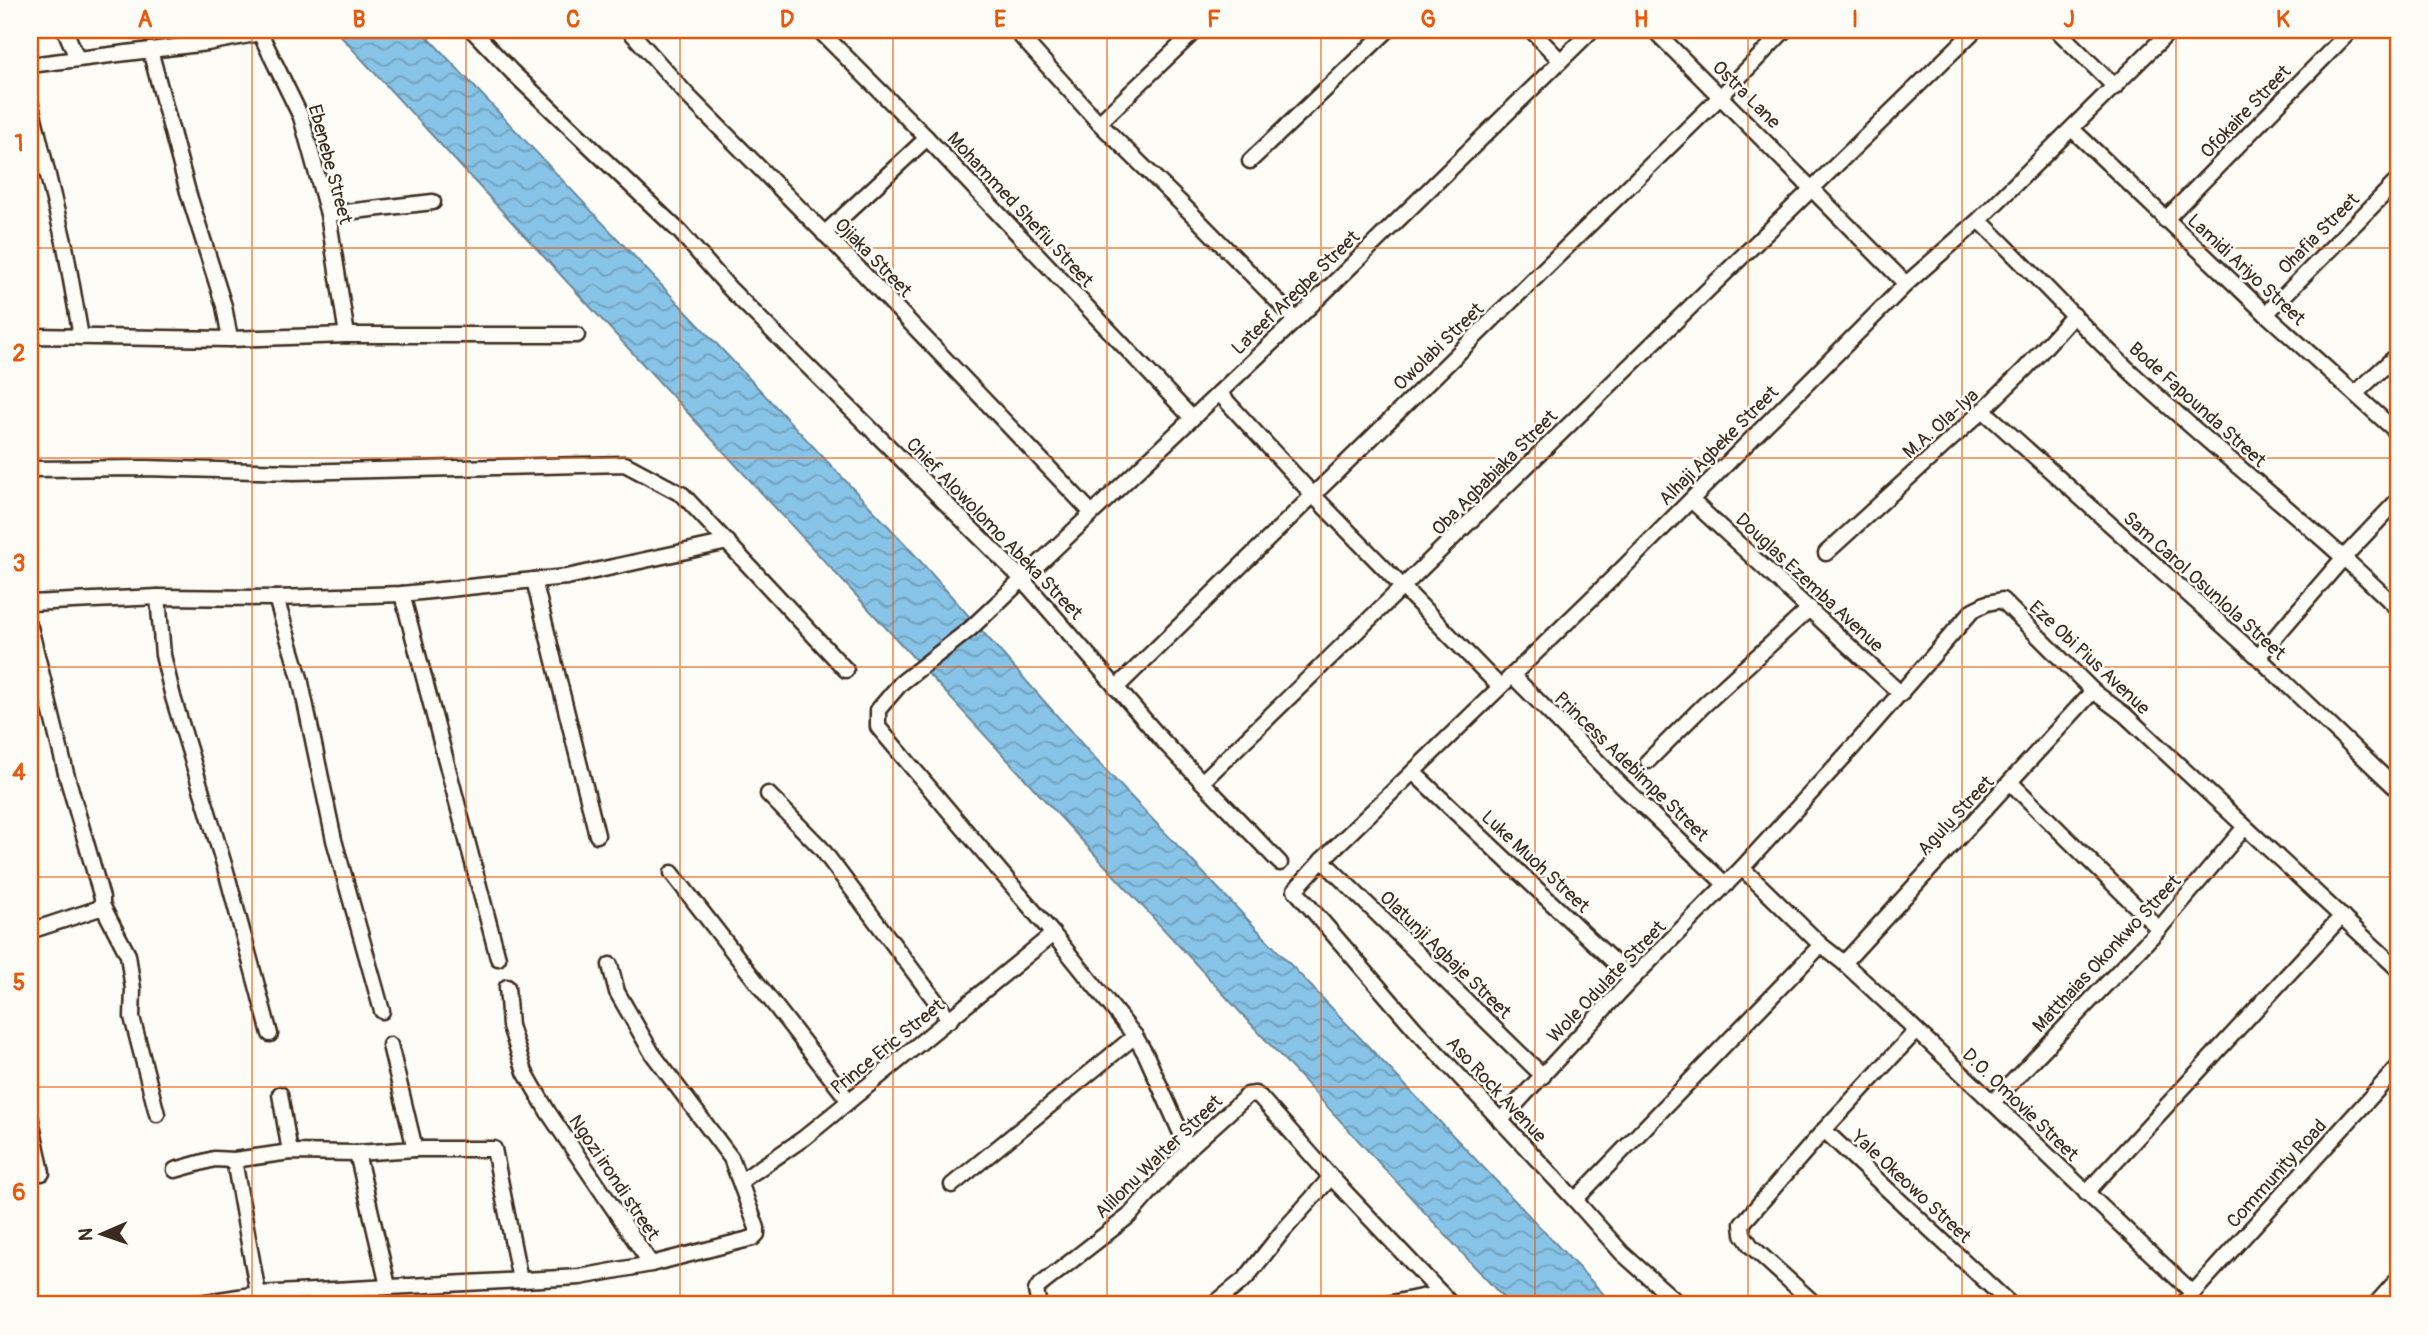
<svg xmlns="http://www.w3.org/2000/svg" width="2428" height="1335" font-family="Pangolin,sans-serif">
<defs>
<pattern id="water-waves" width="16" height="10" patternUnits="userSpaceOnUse" patternTransform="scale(1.75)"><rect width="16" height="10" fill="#87c4e7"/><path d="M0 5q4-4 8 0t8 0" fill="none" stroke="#709fbb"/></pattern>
</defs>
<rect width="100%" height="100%" fill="#fdfcf7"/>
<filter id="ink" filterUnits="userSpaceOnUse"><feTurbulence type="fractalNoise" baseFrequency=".0143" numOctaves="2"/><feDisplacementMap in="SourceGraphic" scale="14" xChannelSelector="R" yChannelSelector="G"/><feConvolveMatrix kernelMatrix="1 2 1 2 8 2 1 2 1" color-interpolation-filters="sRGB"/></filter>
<g filter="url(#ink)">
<path fill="url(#water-waves)" stroke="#698697" stroke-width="2" d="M 335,30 L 421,30 L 906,545 L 1097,761 L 1614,1305 L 1510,1305 Z"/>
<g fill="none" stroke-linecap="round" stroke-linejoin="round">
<defs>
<g id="minor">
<path d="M 65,30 L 77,58"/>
<path d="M 472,30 L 512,72 L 680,232 L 730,289 L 1022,579 L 1162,740 L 1280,863"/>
<path d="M 629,30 L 689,97 L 840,249 L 1091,512"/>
<path d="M 819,30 L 927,138 L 1192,418"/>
<path d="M 1015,30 L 1099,123 L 1197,219 L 1296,320"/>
<path d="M 1531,30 L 1560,60"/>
<path d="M 1654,30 L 1906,284"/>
<path d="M 2057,30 L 2115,87"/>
<path d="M 150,50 L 188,192 L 224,306 L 230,339"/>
<path d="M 30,65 L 207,43 L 260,33 L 301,117 L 328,214 L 347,335"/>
<path d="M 30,101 L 65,246 L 81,337"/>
<path d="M 1099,123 L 1196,30"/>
<path d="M 2072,129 L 2266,314 L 2398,433"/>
<path d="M 1250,161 L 1388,30"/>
<path d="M 328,214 L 433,202"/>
<path d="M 1979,220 C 2032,271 2081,326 2134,375 C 2220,455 2314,526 2398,609"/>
<path d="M 2165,220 L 2351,30"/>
<path d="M 824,234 L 927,138"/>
<path d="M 2266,314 L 2398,180"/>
<path d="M 30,336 L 230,339 L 347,335 L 577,335"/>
<path d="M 1219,393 L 1313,495 L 1499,686"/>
<path d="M 2356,393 L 2398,354"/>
<path d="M 1983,410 L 2258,657 L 2398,790"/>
<path d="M 30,469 L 145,468 L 294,472 L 625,464 L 683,495 L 846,670"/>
<path d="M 1691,500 L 1901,694"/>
<path d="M 1826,553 L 1983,410 L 2025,369 L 2074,315"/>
<path d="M 534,580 L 567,577 L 728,542"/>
<path d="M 402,594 L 498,958"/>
<path d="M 158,597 L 163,655 L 173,697 L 226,871 L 270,1034"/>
<path d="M 276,598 L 300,678 L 334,840 L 382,1011"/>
<path d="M 30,603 L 158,597 L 276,598 L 402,594 L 534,580 L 597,835"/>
<path d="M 30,627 L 66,773 L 102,898 L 102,905 L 97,909 L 30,931"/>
<path d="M 2258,657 L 2345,556 L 2398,500"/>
<path d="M 1512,675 L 1621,785 L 1726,885"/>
<path d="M 1116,688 L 1721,96 L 1785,30"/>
<path d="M 1648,761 L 1703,706 L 1810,608"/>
<path d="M 1413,772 L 1632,979"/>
<path d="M 1202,782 L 1975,30"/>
<path d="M 2011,783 L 2159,929"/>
<path d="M 768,794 L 821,848 L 950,1020"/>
<path d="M 1322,860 L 1543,1076"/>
<path d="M 1742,868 L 1821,945 L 1844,963 C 1962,1071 2076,1184 2193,1293"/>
<path d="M 672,873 L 849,1101"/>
<path d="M 102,905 L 128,955 L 133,989 L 132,1017 L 157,1114"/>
<path d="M 1844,963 L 2093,691"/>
<path d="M 507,987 L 510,1026 L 525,1072 L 548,1112 L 651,1264"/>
<path d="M 1916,1031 L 1824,1130 L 2011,1305"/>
<path d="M 280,1094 L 290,1152"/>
<path d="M 1993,1102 L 2159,929 L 2244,828"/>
<path d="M 30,1115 L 42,1173"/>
<path d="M 1500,1121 L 1632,979 L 1742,868 L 1853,747 L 1973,610 L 1987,603 L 2002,600 L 2093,691 L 2125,715 L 2398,969"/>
<path d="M 415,1149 L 494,1149 L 520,1280"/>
<path d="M 1188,1149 L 1146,1055 L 1135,1036 L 1053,934 L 878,727 L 878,710 L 901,683 L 970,629 L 1296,320 L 1592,30"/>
<path d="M 234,1160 L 258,1294"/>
<path d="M 175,1170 L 214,1159 L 234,1160 L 290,1152 L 357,1153"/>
<path d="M 741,1181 L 804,1138 L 1053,934"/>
<path d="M 952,1185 L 1135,1036"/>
<path d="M 2086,1193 L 2342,916"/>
<path d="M 1575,1200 L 1821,945"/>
<path d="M 388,1286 L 357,1153 L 415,1149 L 390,1045"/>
<path d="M 187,1305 L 258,1294 L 580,1277 L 651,1264 L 753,1238 L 757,1234 L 757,1228 L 731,1158 L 652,1053 L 617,992 L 610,965"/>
<path d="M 1039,1305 L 1036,1291 L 1038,1287 L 1129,1216 L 1188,1149 L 1248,1095 L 1255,1094 L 1260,1097 L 1331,1177 L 1452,1305"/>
<path d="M 1213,1305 L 1246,1278 L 1283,1231 L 1331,1177"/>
<path d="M 1382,1305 L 1441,1293"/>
<path d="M 1680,1305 L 1622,1253 L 1575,1200 L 1415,1029 L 1295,890 L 1322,860 L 1622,569 L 1906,284 L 1979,220 L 2171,30"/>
<path d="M 1816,1305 L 1751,1246 L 1743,1234 L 1742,1224 L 1824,1130"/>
<path d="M 2182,1305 L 2398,1067"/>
<path d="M 2375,1305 L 2398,1279"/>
</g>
</defs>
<use href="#minor" stroke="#3b2a1e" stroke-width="19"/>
<use href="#minor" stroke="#fdfcf7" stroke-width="14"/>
</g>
</g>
<path fill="none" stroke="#e8590c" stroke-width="2" stroke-opacity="0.55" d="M 252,30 L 252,1305M 466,30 L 466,1305M 680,30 L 680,1305M 893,30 L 893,1305M 1107,30 L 1107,1305M 1321,30 L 1321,1305M 1535,30 L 1535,1305M 1748,30 L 1748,1305M 1962,30 L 1962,1305M 2176,30 L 2176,1305M 30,248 L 2398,248M 30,458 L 2398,458M 30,667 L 2398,667M 30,877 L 2398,877M 30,1087 L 2398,1087"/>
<g text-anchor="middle" stroke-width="5" stroke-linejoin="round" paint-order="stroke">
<g font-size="19" fill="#3b2a1e" stroke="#fdfcf7">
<text transform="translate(1747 94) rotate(45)" y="7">Ostra Lane</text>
<text transform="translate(2245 111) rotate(-46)" y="7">Ofokaire Street</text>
<text transform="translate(331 164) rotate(75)" y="7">Ebenebe Street</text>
<text transform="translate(1021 209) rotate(47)" y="7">Mohammed Shefiu Street</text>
<text transform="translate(2318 233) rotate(-45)" y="7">Ohafia Street</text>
<text transform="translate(874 257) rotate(46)" y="7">Ojiaka Street</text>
<text transform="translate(2247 269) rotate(43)" y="7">Lamidi Ariyo Street</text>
<text transform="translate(1295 292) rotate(-44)" y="7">Lateef Aregbe Street</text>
<text transform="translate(1438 346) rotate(-44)" y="7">Owolabi Street</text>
<text transform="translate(2198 404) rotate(42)" y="7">Bode Fapounda Street</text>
<text transform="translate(1940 423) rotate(-42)" y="7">M.A. Ola-Iya</text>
<text transform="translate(1718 445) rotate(-45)" y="7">Alhaji Agbeke Street</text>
<text transform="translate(1494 472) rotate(-45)" y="7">Oba Agbabiaka Street</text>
<text transform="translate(995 528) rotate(46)" y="7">Chief Alowolomo Abeka Street</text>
<text transform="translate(1810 582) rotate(43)" y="7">Douglas Ezemba Avenue</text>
<text transform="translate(2205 585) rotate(42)" y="7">Sam Carol Osunlola Street</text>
<text transform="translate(2090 657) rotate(43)" y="7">Eze Obi Pius Avenue</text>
<text transform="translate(1632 766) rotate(44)" y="7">Princess Adebimpe Street</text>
<text transform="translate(1955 815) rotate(-47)" y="7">Agulu Street</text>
<text transform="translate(1536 861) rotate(43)" y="7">Luke Muoh Street</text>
<text transform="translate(2106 953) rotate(-47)" y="7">Matthaias Okonkwo Street</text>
<text transform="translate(1446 954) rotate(44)" y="7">Olatunji Agbaje Street</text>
<text transform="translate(1606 981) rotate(-46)" y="7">Wole Odulate Street</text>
<text transform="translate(887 1046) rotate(-39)" y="7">Prince Eric Street</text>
<text transform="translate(1497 1089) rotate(47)" y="7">Aso Rock Avenue</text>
<text transform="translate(2021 1104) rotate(44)" y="7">D.O. Omovie Street</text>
<text transform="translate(1158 1156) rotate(-44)" y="7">Alilonu Walter Street</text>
<text transform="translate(2276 1173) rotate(-48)" y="7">Community Road</text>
<text transform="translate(615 1177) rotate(56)" y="7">Ngozi irondi street</text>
<text transform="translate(1912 1186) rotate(43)" y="7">Yale Okeowo Street</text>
</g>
</g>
<rect width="2428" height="1335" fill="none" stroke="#fdfcf7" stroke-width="77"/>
<g transform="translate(102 1234) rotate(268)" stroke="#fdfcf7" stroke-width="5" paint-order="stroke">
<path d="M0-5L12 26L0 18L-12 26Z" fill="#3b2a1e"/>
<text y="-10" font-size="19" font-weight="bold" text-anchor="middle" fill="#3b2a1e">N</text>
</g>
<rect x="38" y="38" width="2352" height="1258" fill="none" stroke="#e8590c" stroke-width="2.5"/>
<g font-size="23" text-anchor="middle" font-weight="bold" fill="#e8590c">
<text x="145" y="27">A</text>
<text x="359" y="27">B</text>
<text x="573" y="27">C</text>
<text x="787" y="27">D</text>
<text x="1000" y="27">E</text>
<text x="1214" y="27">F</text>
<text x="1428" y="27">G</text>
<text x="1641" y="27">H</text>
<text x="1855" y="27">I</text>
<text x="2069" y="27">J</text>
<text x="2283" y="27">K</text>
<text x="19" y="151">1</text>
<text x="19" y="361">2</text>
<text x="19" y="571">3</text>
<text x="19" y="780">4</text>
<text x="19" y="990">5</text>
<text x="19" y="1200">6</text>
</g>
</svg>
